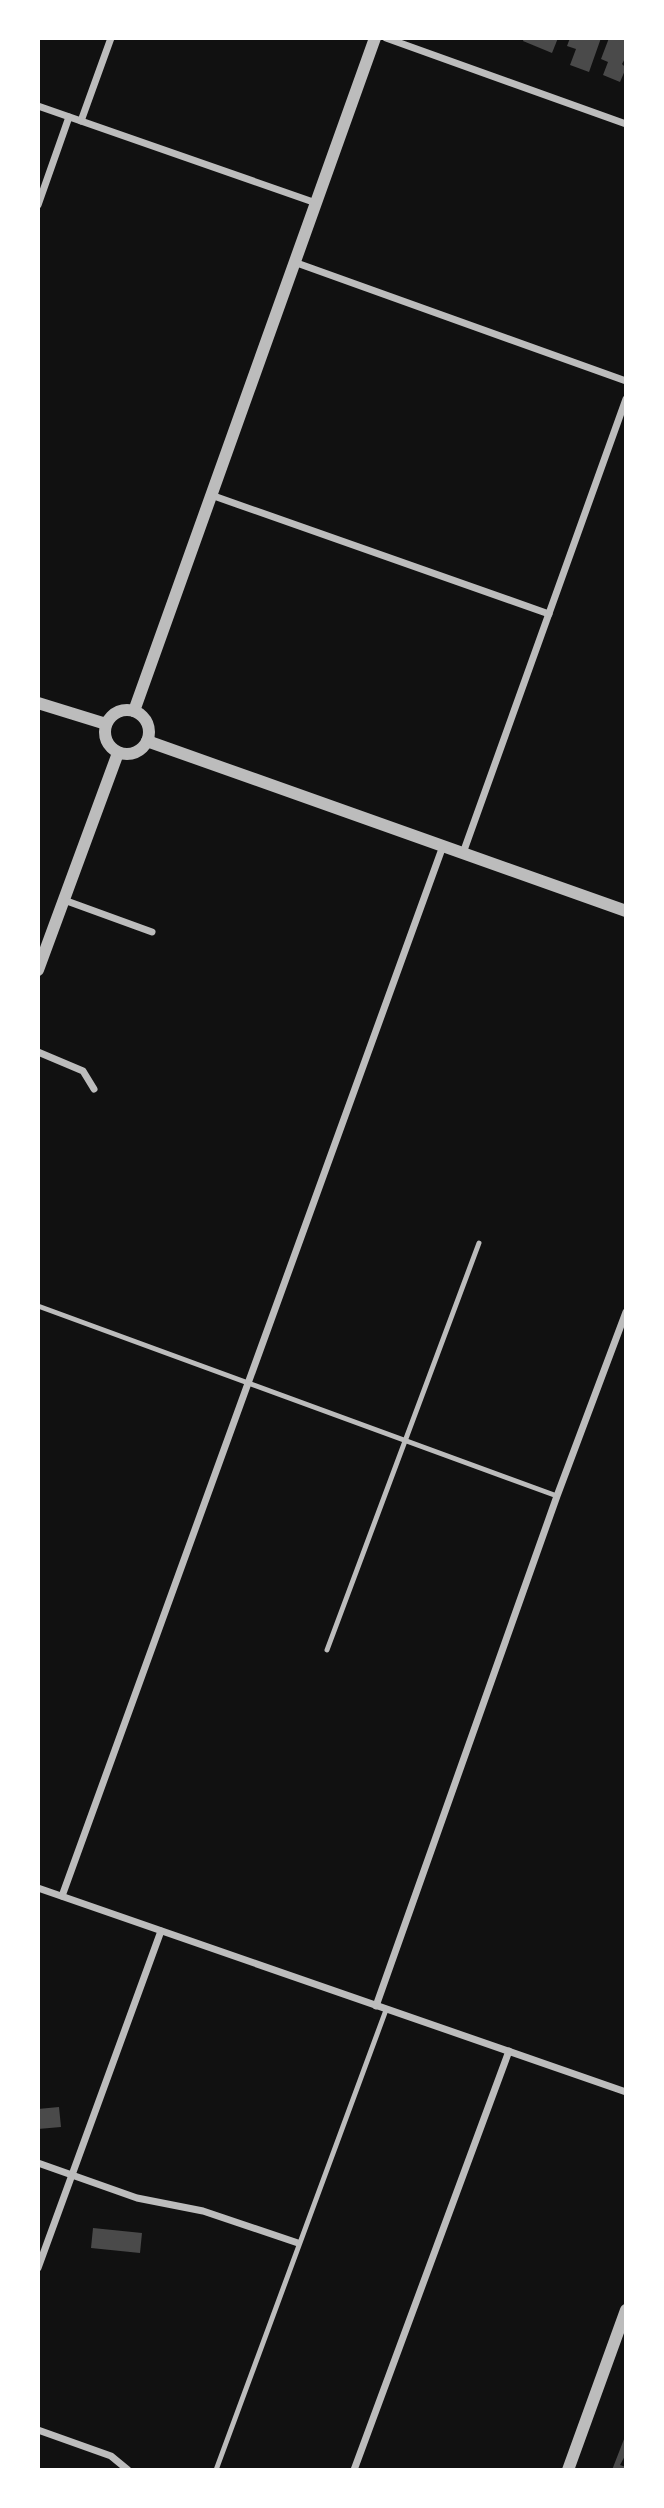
<svg xmlns="http://www.w3.org/2000/svg" width="664" height="2508" font-family="Georgia,serif">
<rect width="100%" height="100%" fill="#111"/>
<g fill="#4a4a4a">
<path d="M 524,38 L 558,38 L 552,53 L 523,41 Z"/>
<path d="M 570,38 L 601,38 L 589,72 L 570,65 L 576,49 L 567,46 Z"/>
<path d="M 609,38 L 626,38 L 626,57 L 622,64 L 626,68 L 620,82 L 603,75 L 608,62 L 601,59 Z"/>
<path d="M 59,2107 L 61,2127 L 38,2129 L 38,2109 Z"/>
<path d="M 93,2228 L 142,2233 L 140,2253 L 91,2248 Z"/>
<path d="M 626,2434 L 626,2454 L 620,2465 L 626,2467 L 626,2470 L 612,2470 Z"/>
</g>
<g fill="none" stroke-linecap="round" stroke-linejoin="round">
<g stroke="#bcbcbc" stroke-width="5">
<path d="M 38,1306 L 557,1496"/>
<path d="M 327,1650 L 479,1243"/>
<path d="M 216,2470 L 386,2010"/>
</g>
<g stroke="#bcbcbc" stroke-width="7">
<path d="M 386,38 L 626,124"/>
<path d="M 38,106 L 316,203"/>
<path d="M 81,121 L 111,38"/>
<path d="M 38,205 L 69,117"/>
<path d="M 294,262 L 626,381"/>
<path d="M 211,495 L 549,614"/>
<path d="M 463,853 L 626,399"/>
<path d="M 64,900 L 152,932"/>
<path d="M 38,1052 L 83,1071 L 94,1089"/>
<path d="M 38,1888 L 626,2092"/>
<path d="M 62,1896 L 443,846"/>
<path d="M 376,2006 L 557,1496 L 626,1312"/>
<path d="M 38,2163 L 137,2198 L 203,2211 L 298,2243"/>
<path d="M 38,2268 L 161,1931"/>
<path d="M 38,2430 L 111,2456 L 128,2470"/>
<path d="M 354,2470 L 509,2051"/>
</g>
<g stroke="#bcbcbc" stroke-width="12">
<path d="M 38,703 L 106,724"/>
<circle cx="127" cy="732" r="22"/>
<path d="M 134,711 L 375,38"/>
<path d="M 147,741 L 626,911"/>
<path d="M 38,970 L 118,753"/>
<path d="M 568,2470 L 626,2310"/>
</g>
</g>
<rect width="664" height="2508" fill="none" stroke="#ffffff" stroke-width="80"/>
</svg>
